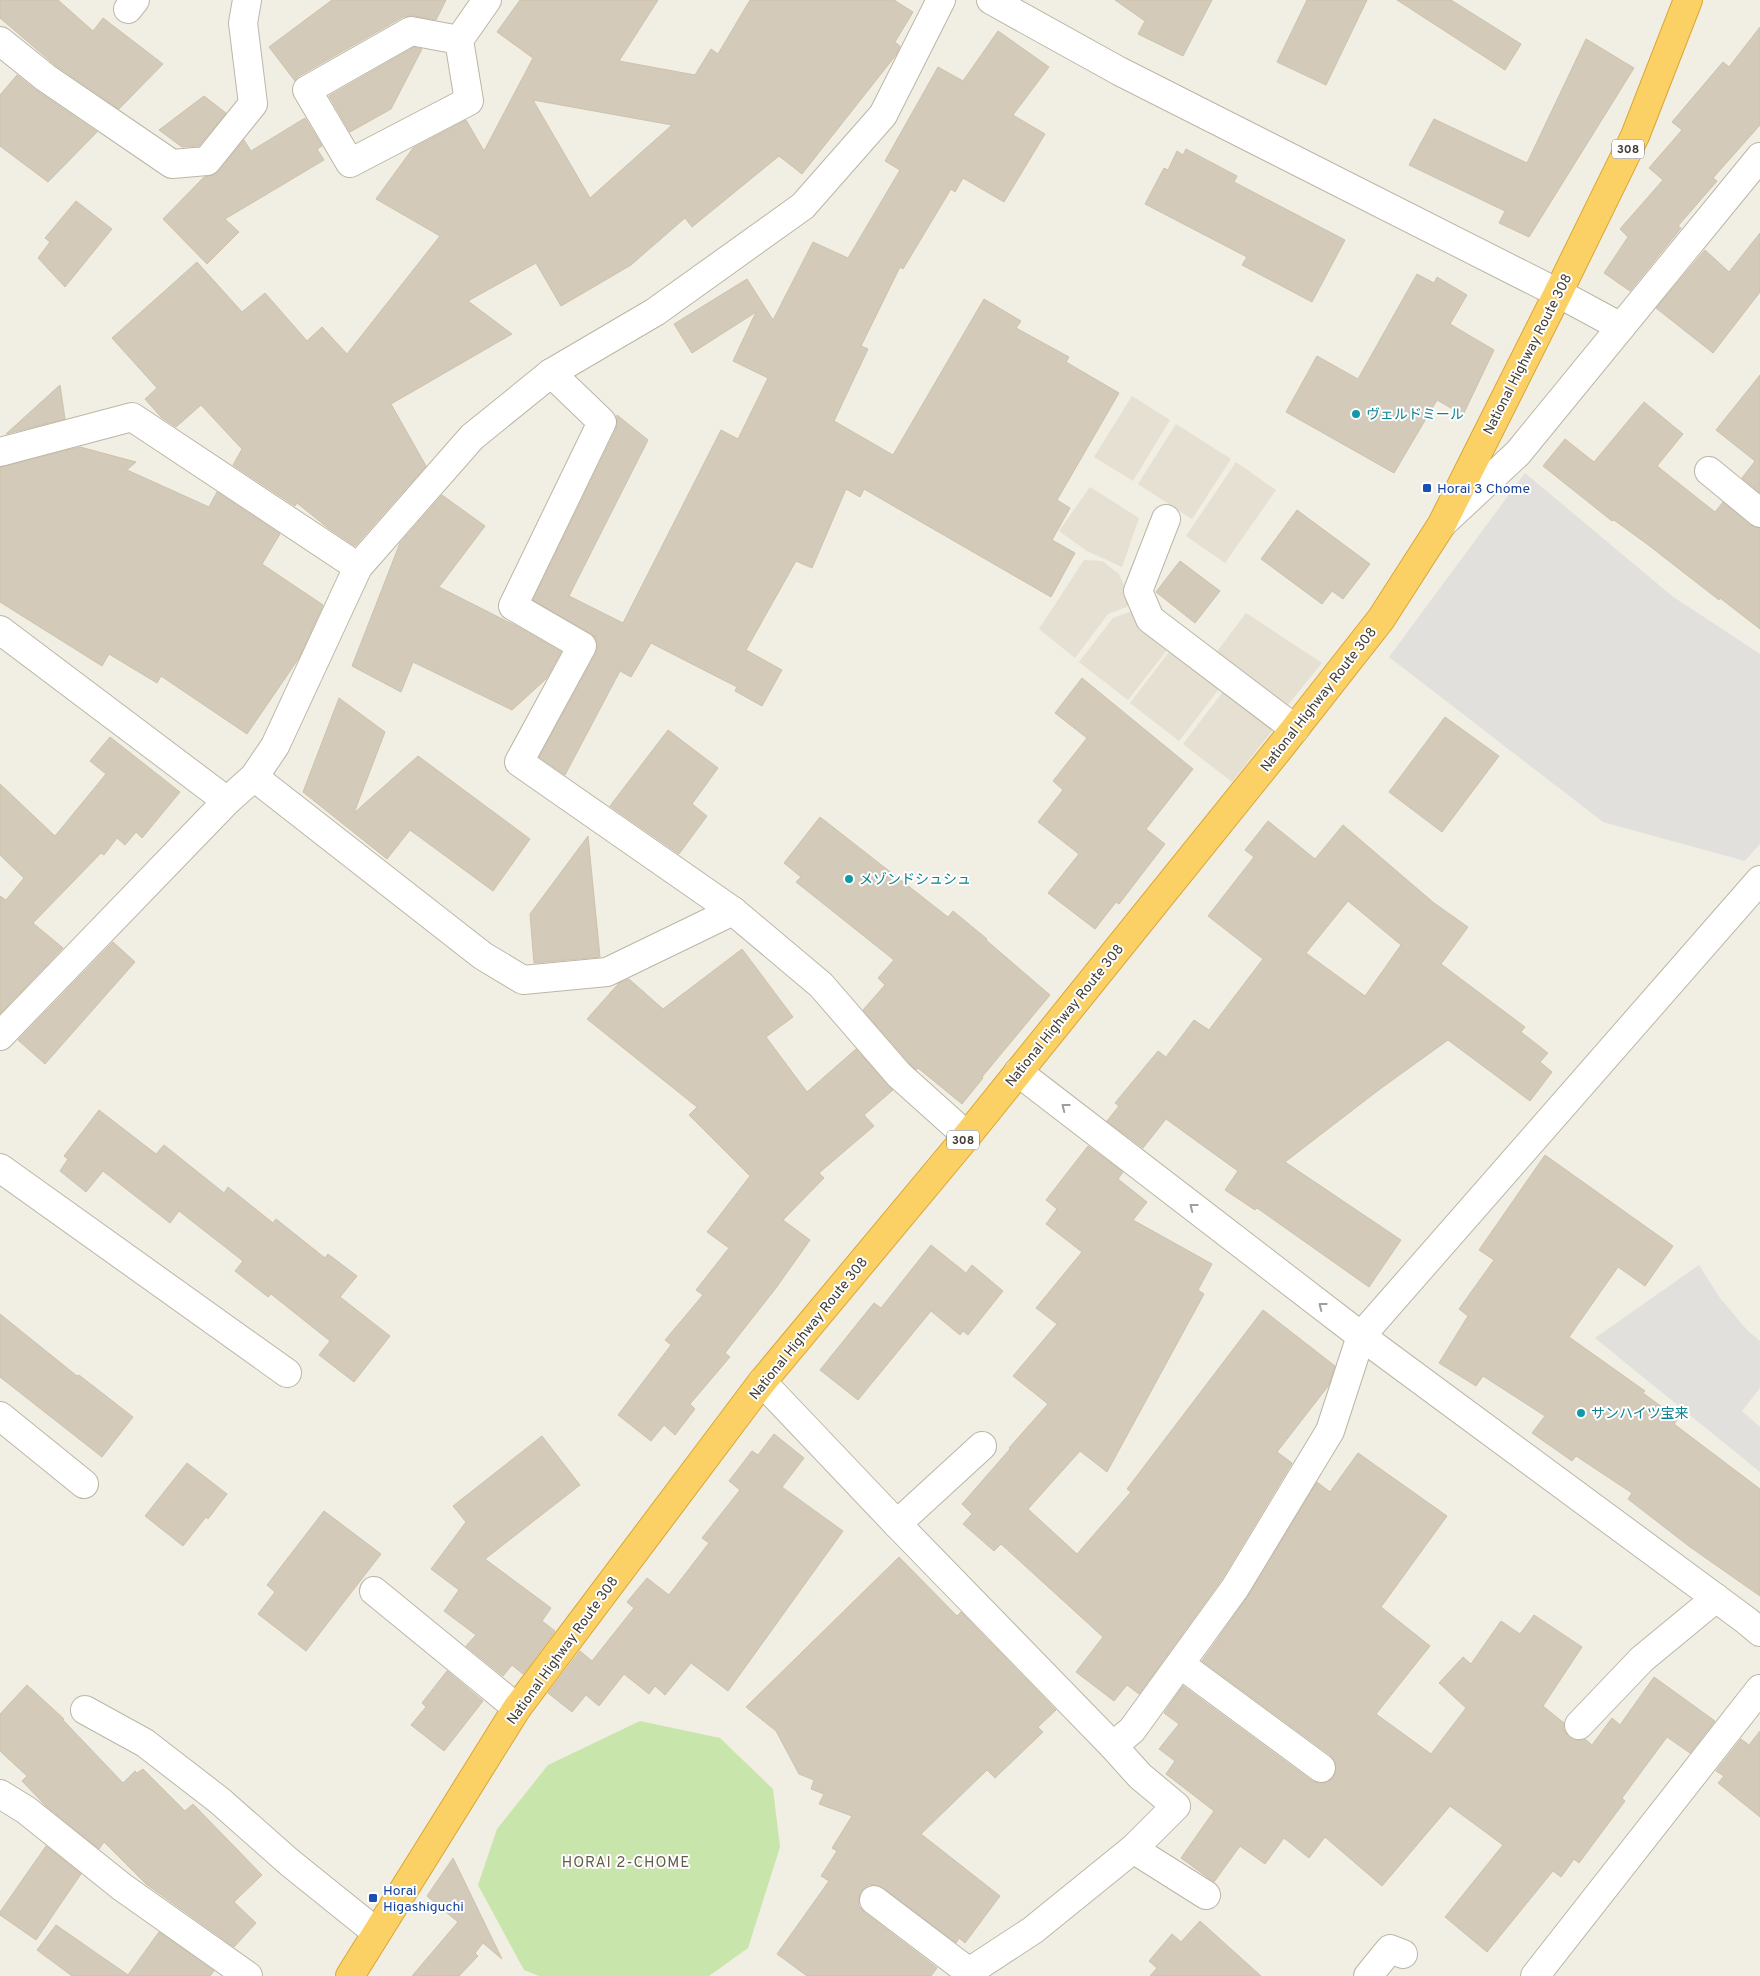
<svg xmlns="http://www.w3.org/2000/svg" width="1760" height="1976" font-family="Overpass,'Noto Sans JP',sans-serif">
<rect width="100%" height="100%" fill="#f1eee3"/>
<g fill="#e5e0d1">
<path d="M 1132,396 L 1170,420 L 1133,481 L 1094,457 Z"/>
<path d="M 1176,424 L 1231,459 L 1192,519 L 1138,484 Z"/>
<path d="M 1236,462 L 1276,490 L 1225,563 L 1186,536 Z"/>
<path d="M 1090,487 L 1139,518 L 1122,567 L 1087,551 L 1059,531 Z"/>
<path d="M 1084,560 L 1102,561 L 1119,574 L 1132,605 L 1108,614 L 1075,658 L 1039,629 Z"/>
<path d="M 1132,611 L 1171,645 L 1128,700 L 1079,662 L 1113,618 Z"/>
<path d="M 1246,613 L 1322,663 L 1287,706 L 1215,654 Z"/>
<path d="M 1172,648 L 1222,685 L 1179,741 L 1130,703 Z"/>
<path d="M 1225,689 L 1275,727 L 1232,782 L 1183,744 Z"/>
</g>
<path fill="#c8e5ac" d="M 640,1721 L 720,1738 L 773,1789 L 780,1847 L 748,1948 L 709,1976 L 539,1976 L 524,1970 L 478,1885 L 497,1829 L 548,1765 Z"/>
<g fill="#e2e0dc">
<path d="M 1525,473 L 1672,596 L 1760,654 L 1760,844 L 1745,861 L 1603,822 L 1389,657 Z"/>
<path d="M 1699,1265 L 1720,1298 L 1747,1330 L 1760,1341 L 1760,1388 L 1742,1411 L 1760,1427 L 1760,1472 L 1595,1338 Z"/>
</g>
<g fill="#d3cab9" stroke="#cdc2ac" fill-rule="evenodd">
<path d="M 0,0 L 58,0 L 93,31 L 103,18 L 163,64 L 119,109 L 55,65 L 0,18 Z"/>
<path d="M 332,0 L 446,0 L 436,20 L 414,16 L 403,17 L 299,76 L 295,81 L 269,47 Z"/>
<path d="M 520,0 L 658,0 L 619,61 L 695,75 L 711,49 L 718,54 L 750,0 L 894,0 L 913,12 L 895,42 L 900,46 L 896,55 L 802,174 L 779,156 L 692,227 L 685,218 L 631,265 L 561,306 L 536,263 L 468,301 L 512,334 L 391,404 L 426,466 L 355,546 L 328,528 L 297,503 L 295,506 L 233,465 L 242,449 L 201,405 L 176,427 L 161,417 L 145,399 L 157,388 L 112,338 L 197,262 L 242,312 L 265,293 L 307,341 L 322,327 L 347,354 L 440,236 L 376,199 L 413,148 L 466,120 L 484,151 L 533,58 L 497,32 ZM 533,100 L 672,125 L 590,198 Z"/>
<path d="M 1115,0 L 1212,0 L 1183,56 L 1138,34 L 1145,21 Z"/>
<path d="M 1307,0 L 1367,0 L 1326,85 L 1277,62 Z"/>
<path d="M 1397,0 L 1451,0 L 1521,44 L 1505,70 Z"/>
<path d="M 1760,27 L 1760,125 L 1713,178 L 1717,181 L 1678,226 L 1681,228 L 1630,291 L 1604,273 L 1628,237 L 1620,229 L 1663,180 L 1649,168 L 1682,130 L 1672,122 L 1723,62 L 1729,67 Z"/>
<path d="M 998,31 L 1049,67 L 1013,115 L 1045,134 L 1004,202 L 963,178 L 955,192 L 951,189 L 903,269 L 900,267 L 861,346 L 868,349 L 834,421 L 893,455 L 984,299 L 1021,321 L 1016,328 L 1069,357 L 1066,362 L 1119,393 L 1057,500 L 1070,508 L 1052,540 L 1075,553 L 1051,597 L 864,489 L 860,497 L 846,489 L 812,568 L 796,561 L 746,650 L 782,670 L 762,706 L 735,691 L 737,687 L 651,643 L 631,677 L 620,671 L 565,775 L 539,757 L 596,653 L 598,646 L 595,638 L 596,635 L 594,637 L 533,600 L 616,429 L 617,415 L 648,440 L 569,596 L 623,623 L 721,430 L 738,439 L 768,378 L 733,361 L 756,312 L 692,353 L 674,324 L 747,279 L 773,320 L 813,242 L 848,258 L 900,170 L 885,161 L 938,67 L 963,81 Z"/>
<path d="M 1586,39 L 1634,68 L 1529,237 L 1499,223 L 1505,211 L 1409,165 L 1434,119 L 1527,163 Z"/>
<path d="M 414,47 L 422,49 L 391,109 L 350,132 L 329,96 Z"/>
<path d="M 17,75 L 37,91 L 97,132 L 48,182 L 0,146 L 0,95 Z"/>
<path d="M 204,96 L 226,113 L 199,146 L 182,147 L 159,130 Z"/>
<path d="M 305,118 L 322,146 L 317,149 L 324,160 L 225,219 L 239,232 L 207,264 L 163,219 L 204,177 L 214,175 L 219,171 L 244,140 L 251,151 Z"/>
<path d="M 1186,149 L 1237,176 L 1234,182 L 1345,240 L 1312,302 L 1242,265 L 1247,257 L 1145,204 L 1164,168 L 1168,170 L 1177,151 L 1183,155 Z"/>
<path d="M 76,201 L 112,229 L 65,287 L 38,258 L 50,242 L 45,238 Z"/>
<path d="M 1760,233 L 1760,292 L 1713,353 L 1656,308 L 1705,250 L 1729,272 Z"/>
<path d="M 1417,274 L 1434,283 L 1437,277 L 1467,295 L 1450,324 L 1494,350 L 1463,415 L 1437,400 L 1394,473 L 1286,412 L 1317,356 L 1358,379 Z"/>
<path d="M 1760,375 L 1760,493 L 1742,478 L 1755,461 L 1716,430 Z"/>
<path d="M 60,385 L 65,419 L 6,434 Z"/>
<path d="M 1644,402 L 1683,434 L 1657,466 L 1715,512 L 1723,502 L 1750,525 L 1760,528 L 1760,629 L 1720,598 L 1719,600 L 1647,544 L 1614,520 L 1612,521 L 1543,466 L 1565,439 L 1594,462 Z"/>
<path d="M 80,447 L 136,462 L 127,470 L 209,507 L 217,492 L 280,534 L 262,564 L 323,605 L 299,658 L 247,734 L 161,676 L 157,683 L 109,654 L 102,666 L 0,602 L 0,467 Z"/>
<path d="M 442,495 L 485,526 L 439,587 L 516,626 L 561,652 L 546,679 L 512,710 L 413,662 L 401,692 L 352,666 L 400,543 Z"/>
<path d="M 1297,510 L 1370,564 L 1343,599 L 1332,591 L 1322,604 L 1261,559 Z"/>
<path d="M 1180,561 L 1220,591 L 1195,623 L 1156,592 Z"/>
<path d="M 1082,678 L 1193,769 L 1146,829 L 1165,844 L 1119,904 L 1116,902 L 1095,929 L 1048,893 L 1079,854 L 1038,822 L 1063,790 L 1053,781 L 1087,738 L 1055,713 Z"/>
<path d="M 339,698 L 385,732 L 354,813 L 418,756 L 530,839 L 493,891 L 410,830 L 387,859 L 303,792 Z"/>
<path d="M 1445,717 L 1499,756 L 1442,832 L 1389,792 Z"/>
<path d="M 668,730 L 718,768 L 692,804 L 707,816 L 679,854 L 610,806 Z"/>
<path d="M 110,737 L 180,792 L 142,838 L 136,832 L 125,845 L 117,838 L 104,855 L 101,853 L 33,923 L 63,948 L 0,1014 L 0,896 L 6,900 L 24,878 L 0,855 L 0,784 L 55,836 L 106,774 L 90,761 Z"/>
<path d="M 820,817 L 948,917 L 953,911 L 987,939 L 986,940 L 1050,995 L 982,1077 L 983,1078 L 962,1104 L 918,1068 L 916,1070 L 910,1064 L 863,1010 L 885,985 L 878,978 L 894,960 L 796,882 L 801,877 L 784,863 Z"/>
<path d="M 1268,821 L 1315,859 L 1343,825 L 1434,903 L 1468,927 L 1441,964 L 1525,1027 L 1521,1032 L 1548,1053 L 1540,1062 L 1552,1072 L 1530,1101 L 1448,1040 L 1380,1089 L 1285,1162 L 1401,1240 L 1369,1287 L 1257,1208 L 1255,1210 L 1225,1190 L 1238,1171 L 1166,1119 L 1143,1148 L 1107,1121 L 1119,1106 L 1115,1103 L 1158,1051 L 1166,1057 L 1194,1020 L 1209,1030 L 1263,959 L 1208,916 L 1254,857 L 1245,850 ZM 1348,901 L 1401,945 L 1365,996 L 1306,953 Z"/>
<path d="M 588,836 L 600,957 L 534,963 L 530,914 Z"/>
<path d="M 113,942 L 135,962 L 45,1064 L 18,1040 Z"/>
<path d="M 742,949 L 793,1017 L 766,1037 L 807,1092 L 856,1049 L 893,1090 L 864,1115 L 874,1126 L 819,1173 L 824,1178 L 783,1220 L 810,1240 L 776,1288 L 725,1353 L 730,1357 L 690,1404 L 695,1409 L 675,1435 L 664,1425 L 651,1441 L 618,1415 L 671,1345 L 665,1340 L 703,1295 L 696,1290 L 729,1248 L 707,1232 L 750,1176 L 689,1115 L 697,1107 L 587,1019 L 619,983 L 629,979 L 663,1009 Z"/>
<path d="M 99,1110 L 156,1154 L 164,1145 L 224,1193 L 228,1187 L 273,1223 L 276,1219 L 325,1258 L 328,1254 L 357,1276 L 340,1297 L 390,1336 L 354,1382 L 319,1355 L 330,1341 L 271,1294 L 268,1297 L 235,1271 L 243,1261 L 179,1211 L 170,1223 L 103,1171 L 86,1192 L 60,1171 L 68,1159 L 64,1156 Z"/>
<path d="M 1088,1146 L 1123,1172 L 1118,1179 L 1147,1202 L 1133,1220 L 1212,1264 L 1198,1290 L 1204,1294 L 1107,1472 L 1080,1451 L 1028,1509 L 1077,1554 L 1131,1492 L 1127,1489 L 1263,1310 L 1335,1366 L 1329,1385 L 1277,1452 L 1292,1463 L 1222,1579 L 1139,1694 L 1127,1685 L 1114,1701 L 1076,1672 L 1103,1637 L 1001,1544 L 994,1551 L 963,1524 L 972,1514 L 962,1504 L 1010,1449 L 1009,1448 L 1048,1404 L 1013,1376 L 1057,1324 L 1036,1308 L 1082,1252 L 1046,1224 L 1057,1209 L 1046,1200 Z"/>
<path d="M 1545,1155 L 1673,1246 L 1645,1286 L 1618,1267 L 1569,1337 L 1645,1391 L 1643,1393 L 1678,1419 L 1674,1424 L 1760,1489 L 1760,1596 L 1690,1547 L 1628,1499 L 1632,1493 L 1576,1456 L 1572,1461 L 1532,1433 L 1545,1416 L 1483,1376 L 1476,1386 L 1439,1363 L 1468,1316 L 1459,1309 L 1494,1260 L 1479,1250 Z"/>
<path d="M 931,1245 L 966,1273 L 972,1265 L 1003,1291 L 968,1335 L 963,1331 L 960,1335 L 931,1311 L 858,1400 L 820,1370 L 874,1303 L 881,1308 Z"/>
<path d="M 0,1314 L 77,1376 L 79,1375 L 133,1417 L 102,1457 L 0,1377 Z"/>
<path d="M 774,1434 L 804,1458 L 782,1487 L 843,1531 L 728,1691 L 691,1663 L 665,1695 L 655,1686 L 649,1694 L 624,1674 L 599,1706 L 586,1695 L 572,1712 L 548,1693 L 580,1651 L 592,1661 L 634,1608 L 627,1602 L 647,1578 L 669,1595 L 709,1543 L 702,1538 L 740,1490 L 729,1481 L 752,1451 L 758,1455 Z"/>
<path d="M 542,1436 L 580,1485 L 485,1559 L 551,1608 L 542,1621 L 555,1631 L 523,1674 L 512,1665 L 503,1676 L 466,1646 L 476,1635 L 444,1611 L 459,1590 L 431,1569 L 466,1522 L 453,1506 Z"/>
<path d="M 1358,1453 L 1447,1516 L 1381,1607 L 1430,1646 L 1376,1714 L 1431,1754 L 1466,1708 L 1439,1683 L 1463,1657 L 1471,1664 L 1501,1621 L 1520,1634 L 1534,1615 L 1582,1647 L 1543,1706 L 1564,1723 L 1564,1730 L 1569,1737 L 1576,1740 L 1585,1739 L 1592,1745 L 1612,1718 L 1620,1725 L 1654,1677 L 1715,1721 L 1690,1753 L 1667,1737 L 1622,1798 L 1625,1801 L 1579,1863 L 1574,1859 L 1561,1877 L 1553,1871 L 1487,1952 L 1445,1917 L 1503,1845 L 1450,1806 L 1382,1886 L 1325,1837 L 1309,1858 L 1284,1838 L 1265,1864 L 1240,1846 L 1214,1882 L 1181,1858 L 1214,1811 L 1166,1774 L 1175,1761 L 1159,1749 L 1179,1724 L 1164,1713 L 1183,1686 L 1312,1781 L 1319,1783 L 1327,1782 L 1334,1777 L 1336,1770 L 1335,1762 L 1330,1755 L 1202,1661 L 1248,1596 L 1317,1482 L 1330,1492 Z"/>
<path d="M 187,1463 L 227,1494 L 208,1519 L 206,1517 L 183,1546 L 145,1516 Z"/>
<path d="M 324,1511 L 381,1554 L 306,1651 L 258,1614 L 275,1592 L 267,1585 Z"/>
<path d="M 899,1557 L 957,1616 L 961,1612 L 1056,1710 L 1038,1727 L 1043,1732 L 995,1778 L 987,1770 L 921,1834 L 1000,1896 L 965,1943 L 959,1938 L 956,1943 L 883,1888 L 876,1885 L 868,1885 L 862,1890 L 859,1898 L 859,1906 L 864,1912 L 937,1968 L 931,1976 L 807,1976 L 777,1954 L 829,1881 L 821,1876 L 837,1851 L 832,1848 L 852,1816 L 819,1804 L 824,1794 L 811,1789 L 814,1780 L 799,1774 L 776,1731 L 746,1707 Z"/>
<path d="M 447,1671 L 483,1701 L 444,1751 L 411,1725 L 426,1707 L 422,1703 Z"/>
<path d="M 27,1685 L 64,1719 L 63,1720 L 123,1783 L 135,1771 L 137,1773 L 143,1769 L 185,1811 L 193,1804 L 262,1875 L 234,1902 L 256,1923 L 234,1947 L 146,1884 L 104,1842 L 99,1849 L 46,1806 L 22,1781 L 27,1776 L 0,1751 L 0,1714 Z"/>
<path d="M 1760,1731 L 1760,1817 L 1718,1783 L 1724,1776 L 1716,1771 L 1741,1739 L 1749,1745 Z"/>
<path d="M 46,1846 L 81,1874 L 36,1940 L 0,1915 L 0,1912 Z"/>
<path d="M 453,1858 L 502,1959 L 483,1943 L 475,1953 L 478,1956 L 459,1976 L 412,1976 L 458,1922 L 427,1896 Z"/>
<path d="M 1200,1921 L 1261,1976 L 1150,1976 L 1157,1968 L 1149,1961 L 1172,1934 L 1181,1942 Z"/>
<path d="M 56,1925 L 128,1975 L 159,1932 L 214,1971 L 210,1976 L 72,1976 L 37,1950 Z"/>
</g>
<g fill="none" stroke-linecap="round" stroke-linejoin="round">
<defs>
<g id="minor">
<path d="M 991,0 L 1119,71 L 1558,293 L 1621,327"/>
<path d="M 128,9 L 135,0"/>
<path d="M 459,40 L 411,31 L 307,90 L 350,163 L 469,101 L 459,40 L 487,0"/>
<path d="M 0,41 L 46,78 L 172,164 L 207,161 L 253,104 L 243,23 L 247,0"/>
<path d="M 551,373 L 602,422 L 513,606 L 582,646 L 519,762 L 733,911"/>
<path d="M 0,452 L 132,417 L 358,567"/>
<path d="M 1709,471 L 1760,513"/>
<path d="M 1166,519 L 1138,591 L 1150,619 L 1295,729"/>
<path d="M 1443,523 L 1518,453 L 1760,157"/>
<path d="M 0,630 L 227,801"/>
<path d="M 254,777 L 483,956 L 523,980 L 607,972 L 733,911 L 821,985 L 899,1075 L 967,1136"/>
<path d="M 0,1036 L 227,801 L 254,777 L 275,746 L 358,567 L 472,437 L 551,373 L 655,312 L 803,206 L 883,115 L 941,0"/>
<path d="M 1018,1072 L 1361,1336 L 1747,1621 L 1760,1632"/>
<path d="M 0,1168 L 287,1373"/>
<path d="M 762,1382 L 897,1524 L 1113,1746 L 1140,1776 L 1176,1806 L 1133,1849 L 1033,1930 L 969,1972 L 967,1976"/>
<path d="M 0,1416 L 84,1484"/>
<path d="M 897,1524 L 982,1446"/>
<path d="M 374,1591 L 517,1708"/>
<path d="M 1180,1664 L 1321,1768"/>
<path d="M 85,1710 L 145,1743 L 220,1801 L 289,1862 L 376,1932"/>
<path d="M 1579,1725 L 1642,1659 L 1716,1598"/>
<path d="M 1113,1746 L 1132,1730 L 1235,1588 L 1330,1431 L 1361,1336 L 1760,880"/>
<path d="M 0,1794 L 26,1810 L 122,1887 L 248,1976"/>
<path d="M 1133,1849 L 1206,1895"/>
<path d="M 874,1900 L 969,1972"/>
<path d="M 1368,1976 L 1390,1949 L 1403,1954"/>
<path d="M 1535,1976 L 1760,1689"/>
</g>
<path id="highway" d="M 350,1976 L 517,1708 L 762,1382 L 967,1136 L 1278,750 L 1381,619 L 1442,524 L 1558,293 L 1635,136 L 1688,0"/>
</defs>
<use href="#minor" stroke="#bcb6a6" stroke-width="30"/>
<use href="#highway" stroke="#daa635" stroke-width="30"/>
<use href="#minor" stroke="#fff" stroke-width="28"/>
<use href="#highway" stroke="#fbd165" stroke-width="28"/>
</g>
<defs><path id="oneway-chevron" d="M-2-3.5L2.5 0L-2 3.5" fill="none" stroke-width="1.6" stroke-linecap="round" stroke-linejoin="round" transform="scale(1.25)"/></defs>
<g stroke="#a19e9a">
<use href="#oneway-chevron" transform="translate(1065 1107) rotate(-142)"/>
<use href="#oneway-chevron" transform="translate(1193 1207) rotate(-142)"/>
<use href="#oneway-chevron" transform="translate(1322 1306) rotate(-142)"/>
</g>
<g fill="#0f9aa8" stroke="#fff" stroke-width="2">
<circle cx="1356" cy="414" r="5"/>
<circle cx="849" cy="879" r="5"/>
<circle cx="1581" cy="1413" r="5"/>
</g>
<g fill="#1a4fb4" stroke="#fff" stroke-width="2">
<rect x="1422" y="483" width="10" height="10" rx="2.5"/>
<rect x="368" y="1893" width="10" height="10" rx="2.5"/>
</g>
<g text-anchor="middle" stroke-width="4" stroke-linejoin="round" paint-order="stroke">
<g fill="#fff" stroke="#7b7871" stroke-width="1">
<rect x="1612" y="139.5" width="32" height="19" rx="4"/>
<rect x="947" y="1130.5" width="32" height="19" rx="4"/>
</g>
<g font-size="12" font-weight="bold" fill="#433e34">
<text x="1628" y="153">308</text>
<text x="963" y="1144">308</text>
</g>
<g font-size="14" fill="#433e34" stroke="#fff">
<text transform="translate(1527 354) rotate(-63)" y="5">National Highway Route 308</text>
<text transform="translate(1318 699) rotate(-52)" y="5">National Highway Route 308</text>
<text transform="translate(1064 1015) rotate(-51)" y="5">National Highway Route 308</text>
<text transform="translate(808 1328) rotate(-51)" y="5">National Highway Route 308</text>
<text transform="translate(562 1650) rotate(-54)" y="5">National Highway Route 308</text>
</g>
<g font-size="14" fill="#0d838f" stroke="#fff" text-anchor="start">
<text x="1366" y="419">ヴェルドミール</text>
<text x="859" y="884">メゾンドシュシュ</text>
<text x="1591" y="1418">サンハイツ宝来</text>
</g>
<g font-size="14" fill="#164399" stroke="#fff" text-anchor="start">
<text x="1437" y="493">Horai 3 Chome</text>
<text x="383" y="1895">Horai<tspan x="383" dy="16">Higashiguchi</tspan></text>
</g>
<g font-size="15" letter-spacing="1" fill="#665c4b" stroke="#fff">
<text x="626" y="1867">HORAI 2-CHOME</text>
</g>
</g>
</svg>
